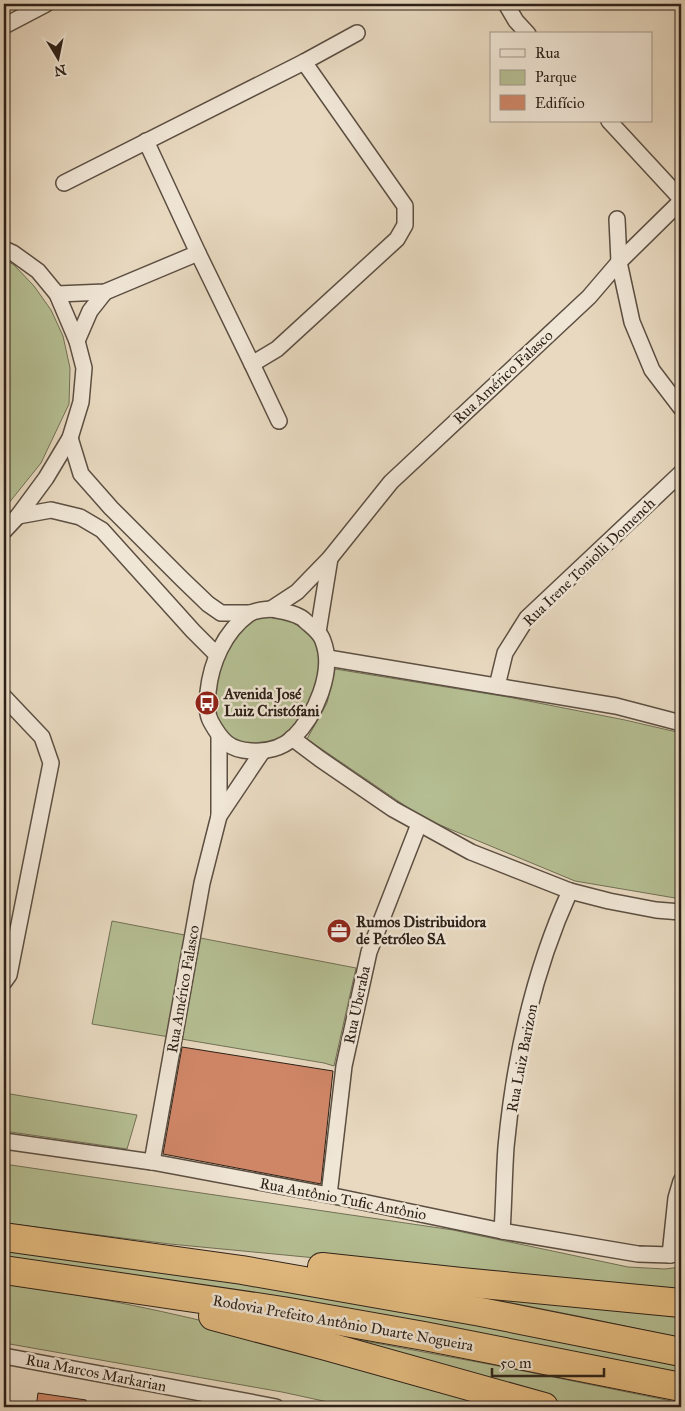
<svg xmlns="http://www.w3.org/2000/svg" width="685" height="1411" font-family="'IM FELL Great Primer',serif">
<rect width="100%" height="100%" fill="#e8d9c0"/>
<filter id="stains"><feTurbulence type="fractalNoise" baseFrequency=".004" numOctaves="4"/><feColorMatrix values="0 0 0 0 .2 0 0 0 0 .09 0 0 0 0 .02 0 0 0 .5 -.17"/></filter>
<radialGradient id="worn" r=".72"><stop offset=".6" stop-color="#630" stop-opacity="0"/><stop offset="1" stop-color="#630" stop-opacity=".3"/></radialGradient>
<g fill="#b5bf93" stroke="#717056">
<path d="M 4,259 L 14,265 L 34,286 L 51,310 L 63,336 L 70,368 L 69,404 L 41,463 L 4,509 Z"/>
<path d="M 270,613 L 299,619 L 316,635 L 323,658 L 312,703 L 291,735 L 258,747 L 231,742 L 212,717 L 215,679 L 222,653 L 252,616 Z"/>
<path d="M 335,669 L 508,697 L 625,720 L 681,733 L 681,899 L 575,881 L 423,818 L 307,739 L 327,703 Z"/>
<path d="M 112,921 L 356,968 L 334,1066 L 324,1063 L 92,1024 Z"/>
<path d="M 4,1093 L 137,1115 L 127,1149 L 4,1131 Z"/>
<path d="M 4,1164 L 453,1230 L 628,1267 L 665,1269 L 681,1267 L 681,1293 L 170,1244 L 4,1223 Z"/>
<path d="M 4,1246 L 282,1286 L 681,1362 L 681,1376 L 4,1258 Z"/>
<path d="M 395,1280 L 681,1314 L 681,1338 L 583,1317 Z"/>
<path d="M 4,1283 C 29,1286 54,1291 78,1295 C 227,1321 372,1366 518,1407 L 351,1407 L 282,1392 L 4,1343 Z"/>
<path d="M 327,1334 L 504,1367 L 681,1403 L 681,1407 L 568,1407 L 326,1338 Z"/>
</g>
<g fill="#cf8667" stroke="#2d2118">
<path d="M 182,1047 L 333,1071 L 321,1184 L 163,1154 Z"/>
<path d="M 38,1393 L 86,1400 L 86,1407 L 36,1407 Z"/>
</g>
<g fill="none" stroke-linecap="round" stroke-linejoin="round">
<defs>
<g id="minor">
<path d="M 506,4 L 516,21 L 528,34"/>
<path d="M 4,26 L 46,4"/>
<path d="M 609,121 L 681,199"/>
<path d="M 146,141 L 198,253 L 252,364 L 279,421"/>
<path d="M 64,183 L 304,62 L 357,33"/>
<path d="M 617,219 L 619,262 L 632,322 L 652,370 L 681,408"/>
<path d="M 4,249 L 13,253 L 38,271 L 57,294 L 77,341 L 84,368 L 81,402 L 70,438 L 46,478 L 18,516 L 4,531"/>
<path d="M 57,294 L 105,292 L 198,253"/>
<path d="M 77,341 L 90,311 L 105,292"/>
<path d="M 252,364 L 277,349 L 397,239 L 405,225 L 405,206 L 304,62"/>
<path d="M 70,438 L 81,474 L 111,508 L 182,579 L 208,604 L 221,613 L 251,613"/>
<path d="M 18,516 L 51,510 L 80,517 L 102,530 L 193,631 L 217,655"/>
<path d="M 271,609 L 297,592 L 330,558 L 391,482 L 589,297 L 619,262 L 681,201"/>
<path d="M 271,609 C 280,611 292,612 300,617 C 303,618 306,622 309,624 C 315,629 321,634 323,641 C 335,672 315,716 293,738 C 282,748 266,752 251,751 C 229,750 221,740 211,722 C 206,713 207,702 208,692 C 211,663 224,632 249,614 C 254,610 264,610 271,609 Z"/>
<path d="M 318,632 L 330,558"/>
<path d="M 328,658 L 616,706 L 681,723"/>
<path d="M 497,686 L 505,653 L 527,618 L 681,473"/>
<path d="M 4,697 L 42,737 L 51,763 L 9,975 L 4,982"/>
<path d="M 292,738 L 320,759 L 393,809 L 471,852 L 570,891 L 609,901 L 656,910 L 681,912"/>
<path d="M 219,816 L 262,752"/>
<path d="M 4,1141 L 152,1162 L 329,1195 L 502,1231 L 638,1254 L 670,1255 L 681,1253"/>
<path d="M 152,1162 L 202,883 L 219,816 L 219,737"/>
<path d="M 329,1195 L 344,1066 L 369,952 L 419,824"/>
<path d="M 502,1231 C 504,1203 504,1175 506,1147 C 514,1061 534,970 570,891"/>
<path d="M 670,1255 L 676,1198 L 681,1181"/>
<path d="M 4,1356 L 276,1407"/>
</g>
<g id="motorway">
<path d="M 4,1237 L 242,1270 L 481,1312 L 681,1352"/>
<path d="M 322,1267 L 461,1282 L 681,1303"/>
<path d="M 4,1270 L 283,1311 L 424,1336 L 681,1387"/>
<path d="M 213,1316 L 326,1346 L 544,1407"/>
</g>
</defs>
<use href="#minor" stroke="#5c4f42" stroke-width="18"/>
<use href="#motorway" stroke="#2d2118" stroke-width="30"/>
<use href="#minor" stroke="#f0e6d6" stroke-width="15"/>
<use href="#motorway" stroke="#e4bc80" stroke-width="28"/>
</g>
<defs>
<symbol id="bus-disc" viewBox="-11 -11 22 22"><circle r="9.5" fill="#8f2418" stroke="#f0e6d6"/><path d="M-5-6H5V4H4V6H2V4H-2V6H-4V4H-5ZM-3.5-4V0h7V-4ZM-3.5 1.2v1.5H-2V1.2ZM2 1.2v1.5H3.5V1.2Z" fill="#fff"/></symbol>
<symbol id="office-disc" viewBox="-11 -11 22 22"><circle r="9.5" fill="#8f2418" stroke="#f0e6d6"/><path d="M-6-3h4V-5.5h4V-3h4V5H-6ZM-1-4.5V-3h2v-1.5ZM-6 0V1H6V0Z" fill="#fff"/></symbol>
</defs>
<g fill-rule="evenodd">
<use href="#bus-disc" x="193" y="689" width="28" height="28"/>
<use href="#office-disc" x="325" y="917" width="28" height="28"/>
</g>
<g text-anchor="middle" stroke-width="5" stroke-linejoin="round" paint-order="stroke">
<g font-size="15" fill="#2d2118" stroke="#f0e6d6">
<text transform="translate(503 377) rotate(-43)" y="5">Rua Américo Falasco</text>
<text transform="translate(589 562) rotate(-44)" y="5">Rua Irene Toniolli Domench</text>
<text transform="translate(183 989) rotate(-80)" y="5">Rua Américo Falasco</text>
<text transform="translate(357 1005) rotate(-78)" y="5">Rua Uberaba</text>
<text transform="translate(522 1058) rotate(-79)" y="5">Rua Luiz Barizon</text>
<text transform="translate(343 1199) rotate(11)" y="5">Rua Antônio Tufic Antônio</text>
<text transform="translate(343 1323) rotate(10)" y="5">Rodovia Prefeito Antônio Duarte Nogueira</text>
<text transform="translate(96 1373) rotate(11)" y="5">Rua Marcos Markarian</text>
</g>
<g font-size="15" font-weight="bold" fill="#2d2118" stroke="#f0e6d6" text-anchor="start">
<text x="224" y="699">Avenida José<tspan x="224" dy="17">Luiz Cristófani</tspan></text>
<text x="356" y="927">Rumos Distribuidora<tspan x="356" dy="17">de Petróleo SA</tspan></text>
</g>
</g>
<rect width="685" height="1411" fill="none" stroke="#e8d9c0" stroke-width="20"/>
<rect x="5" y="5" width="675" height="1401" fill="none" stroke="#2d2118" stroke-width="2.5"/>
<rect x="10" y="10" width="665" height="1391" fill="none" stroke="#2d2118"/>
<rect x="490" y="32" width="162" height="90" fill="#f0e6d6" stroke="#a2978a"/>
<rect x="500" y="49" width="25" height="8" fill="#f0e6d6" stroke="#a2978a"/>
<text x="535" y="58" font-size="15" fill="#2d2118">Rua</text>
<rect x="500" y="70" width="25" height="15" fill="#b5bf93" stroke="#a2978a"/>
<text x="535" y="82" font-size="15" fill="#2d2118">Parque</text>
<rect x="500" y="95" width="25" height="15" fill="#cf8667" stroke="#a2978a"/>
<text x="535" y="108" font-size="15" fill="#2d2118">Edifício</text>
<g transform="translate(58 58) rotate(170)" stroke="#f0e6d6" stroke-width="4" paint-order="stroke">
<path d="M0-4L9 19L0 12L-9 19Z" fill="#2d2118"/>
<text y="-8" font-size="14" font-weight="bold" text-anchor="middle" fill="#2d2118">N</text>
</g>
<path d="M492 1368v8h112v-8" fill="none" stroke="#2d2118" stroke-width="2.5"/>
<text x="500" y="1368" font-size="15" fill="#2d2118" stroke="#f0e6d6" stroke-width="4" paint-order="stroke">50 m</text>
<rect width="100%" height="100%" filter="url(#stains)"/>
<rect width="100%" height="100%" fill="url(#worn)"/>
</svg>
